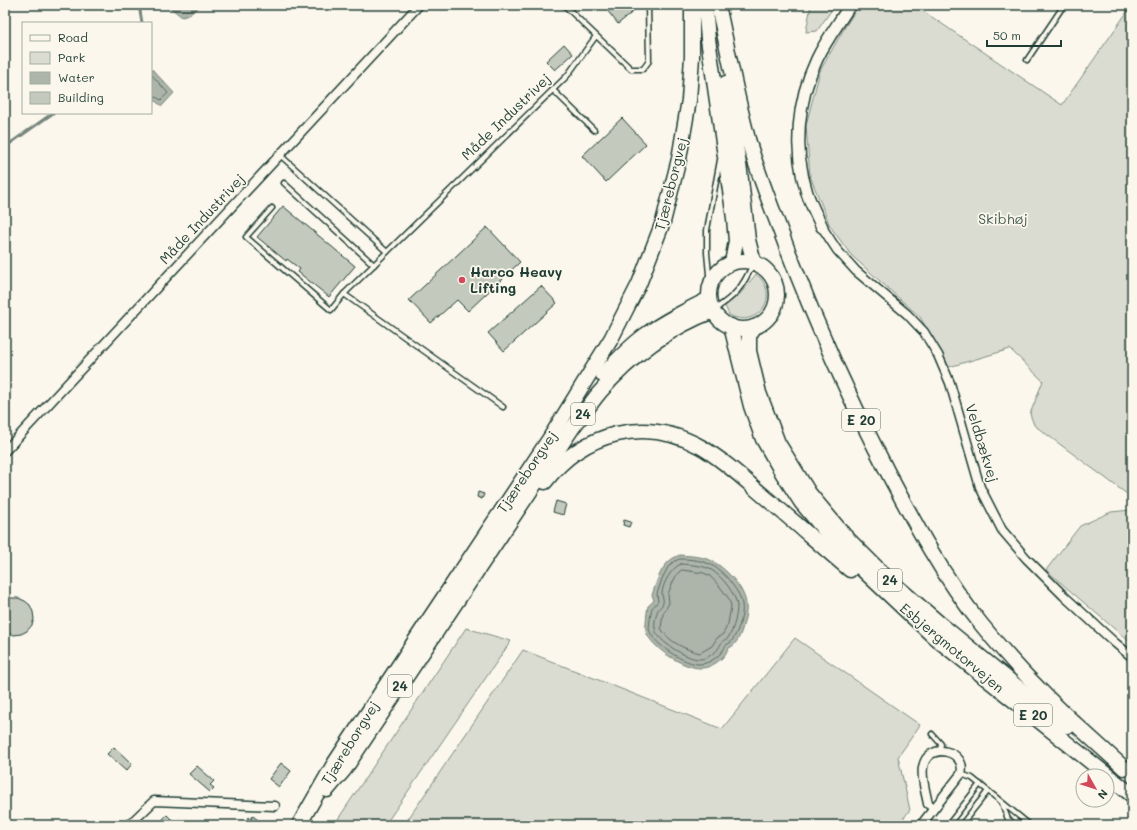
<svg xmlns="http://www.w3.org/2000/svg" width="1137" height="830" font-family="Mali,sans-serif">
<rect width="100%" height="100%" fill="#fbf7ec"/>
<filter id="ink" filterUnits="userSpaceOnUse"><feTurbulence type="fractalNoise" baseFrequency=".025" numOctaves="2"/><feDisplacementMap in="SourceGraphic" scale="8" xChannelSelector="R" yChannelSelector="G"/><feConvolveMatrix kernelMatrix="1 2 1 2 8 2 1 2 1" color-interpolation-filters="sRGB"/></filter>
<g filter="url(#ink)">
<g fill="#dbdcd1" stroke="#7d8c82">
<path d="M 811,5 L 835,5 L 817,31 L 806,32 Z"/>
<path d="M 859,5 L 914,5 L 1062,105 L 1132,5 L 1132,644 L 1046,570 L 1080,526 L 1111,512 L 1131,510 L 1131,497 L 1034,425 L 1030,414 L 1043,381 L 1010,349 L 949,367 L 920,317 L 851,255 L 830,226 L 810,176 L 806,125 L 820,71 L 845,27 Z"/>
<path d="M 756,274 C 782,295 758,330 729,315 L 725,306 L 740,294 Z"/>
<path d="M 466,628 L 511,641 L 385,825 L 334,825 Z"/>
<path d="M 795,638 L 920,725 L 898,757 L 910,810 L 898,825 L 404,825 L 523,650 L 722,729 Z"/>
</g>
<g fill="#adb4aa" stroke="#74847b">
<path d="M 167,5 L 201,5 L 189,15 L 182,17 Z"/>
<path d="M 151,68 L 174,93 L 162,106 L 151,98 Z"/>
<path d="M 680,555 C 690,556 701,556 710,560 C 724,566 745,588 746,604 C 747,611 745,619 743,626 C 741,634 737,645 729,648 C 725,658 711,669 700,668 C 683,668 650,647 646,631 C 645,628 647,610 648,606 C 650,604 653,602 654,600 L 652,595 C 658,578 662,561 680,555 Z"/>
</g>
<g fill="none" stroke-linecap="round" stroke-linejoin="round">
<g stroke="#586d63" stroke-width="1">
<path d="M 151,74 L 168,93 L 161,100 L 154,96 L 151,95"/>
<path d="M 680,559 C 706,559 720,566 734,587 C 738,592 741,598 742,604 C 744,615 738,633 731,642 C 730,643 728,644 726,645 C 724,647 725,648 723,650 C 719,657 708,664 700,664 C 686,665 652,644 649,629 C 649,627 651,610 652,608 C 654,606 656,604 658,601 L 657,594 L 662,579 L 668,567 L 673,562 Z"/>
<path d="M 681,564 C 691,565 705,565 713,571 C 723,578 736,594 737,606 C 737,611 736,616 735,621 C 733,627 732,633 728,638 C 725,641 726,638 723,641 C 721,643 720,646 718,649 C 715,653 706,659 700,659 C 688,660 655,640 655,628 C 654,623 656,614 658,610 C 659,608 662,606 663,603 C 664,599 662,597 662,594 C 662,584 672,567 681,564 Z"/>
<path d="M 682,570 L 704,573 L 710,576 L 721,588 L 729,599 L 731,606 L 728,624 L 723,634 L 717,638 L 712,646 L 700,653 C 686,650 667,641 661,628 L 663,614 L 669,603 L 668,594 L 672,584 L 677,574 Z"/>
</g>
<g stroke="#74847b" stroke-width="3">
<path d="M 139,5 L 142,23"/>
<path d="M 5,147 L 53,113"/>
</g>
</g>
<g fill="#c4c9be" stroke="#1f3d34">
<path d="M 603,5 L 641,5 L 618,24 Z"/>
<path d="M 564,44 L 573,54 L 555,70 L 546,61 Z"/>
<path d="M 622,118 L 646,144 L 606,182 L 582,156 Z"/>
<path d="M 283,206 L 355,266 L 329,297 L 298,272 L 300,269 L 287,259 L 286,261 L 257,237 Z"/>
<path d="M 487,227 L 520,262 L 468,311 L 457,300 L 431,323 L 409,300 Z"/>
<path d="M 541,286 L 557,303 L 504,351 L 488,333 Z"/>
<path d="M 478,492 L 484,494 L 482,499 L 477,497 Z"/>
<path d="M 556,501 L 566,504 L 563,515 L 553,512 Z"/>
<path d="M 624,520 L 631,522 L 629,527 L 623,525 Z"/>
<path d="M 11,598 L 18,598 L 25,601 L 30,605 L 33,612 L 34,619 L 32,625 L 27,631 L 21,634 L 14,635 L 5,632 L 5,601 Z"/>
<path d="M 114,747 L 132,764 L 126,771 L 107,754 Z"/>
<path d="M 281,763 L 291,771 L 279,787 L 269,779 Z"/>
<path d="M 197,766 L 214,781 L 210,785 L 214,788 L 210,792 L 189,774 Z"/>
<path d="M 167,815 L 177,825 L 157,825 Z"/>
<path d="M 253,816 L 258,820 L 256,823 L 259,825 L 238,825 L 242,820 L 245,823 L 249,817 L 251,819 Z"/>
</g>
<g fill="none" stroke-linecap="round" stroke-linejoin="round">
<defs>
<g id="lane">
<path d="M 564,5 L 631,69 L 643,69 L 649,61 L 648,5"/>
<path d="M 1027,60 L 1064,5"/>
<path d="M 553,90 L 594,130"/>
<path d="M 280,155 L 387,252"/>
<path d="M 284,183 L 374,265"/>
<path d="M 272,208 L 246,237 L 331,310 L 344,294"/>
<path d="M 710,285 L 707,253 L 707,230 L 720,160"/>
<path d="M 715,309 C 735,296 742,288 752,266"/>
<path d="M 503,407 L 344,294 L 567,76 L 596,36"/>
<path d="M 932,734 L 941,744 L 940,751"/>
<path d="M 961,774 L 972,778 L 1030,825"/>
<path d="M 1002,803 L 1010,825"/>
<path d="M 1009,820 L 1015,825"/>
<path d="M 948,825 L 980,784"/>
<path d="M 961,825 L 988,791"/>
</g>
<g id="street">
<path d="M 822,227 L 837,250 L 856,271 L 907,314 L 924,332 L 938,355 L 950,383 L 980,487 L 1002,530 L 1026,558 L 1064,596 L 1114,642 L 1132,657"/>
<path d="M 5,451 L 419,5"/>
<path d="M 129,825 L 154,801 L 275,806"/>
<path d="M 921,825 L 961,774 C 968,751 928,740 923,767 C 921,778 926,793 928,804 L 934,808"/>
</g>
<path id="secondary" d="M 822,227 C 817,216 811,205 807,193 C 793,150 797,101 817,59 C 826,40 839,23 850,5"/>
<g id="highway">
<path d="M 705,5 L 708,39 L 734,218 L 736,241 L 732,263"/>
<path d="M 718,5 C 728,50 736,95 748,139 C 757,171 770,203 782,235 C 812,315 847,394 886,469 C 914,522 943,577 981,624 C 1001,649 1023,673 1046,696 C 1071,721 1098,744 1124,768"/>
<path d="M 726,83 L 740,171 L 748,240 L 754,263"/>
<circle cx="743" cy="295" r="34"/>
<path d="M 731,326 L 751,406 L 763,439 L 783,474 L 801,502 L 827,533 L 848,556 L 933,636 L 1132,795"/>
<path d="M 754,327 L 749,336 L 749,351 L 759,393 L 778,443 L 809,493 L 844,535 L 887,578 L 939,623 L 1048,712 L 1067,726"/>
<path d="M 603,375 C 616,361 629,347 644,336 C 664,321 687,310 709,299"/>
<path d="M 545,482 C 583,432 645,416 701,447 C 727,462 749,484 772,503 C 798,525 824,548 850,570"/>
<path d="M 327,790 L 344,770 L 573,427 C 582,416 590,404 599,393 C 630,357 668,328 713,311"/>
<path d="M 299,825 L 334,764 L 428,621 L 550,438 L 611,339 L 639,284 L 663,222 L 679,159 L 689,100 L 692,57 L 692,5"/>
</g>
</defs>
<use href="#lane" stroke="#1f3d34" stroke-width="7"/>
<use href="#street" stroke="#1f3d34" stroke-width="11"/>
<use href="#secondary" stroke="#1f3d34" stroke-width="14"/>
<use href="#highway" stroke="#1f3d34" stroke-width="17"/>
<use href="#lane" stroke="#fbf7ec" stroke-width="4"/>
<use href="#street" stroke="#fbf7ec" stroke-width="8"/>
<use href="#secondary" stroke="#fbf7ec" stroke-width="11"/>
<use href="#highway" stroke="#fbf7ec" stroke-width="14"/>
</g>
</g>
<circle fill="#d1495b" stroke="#fbf7ec" stroke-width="1.5" cx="462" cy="280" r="4"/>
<g text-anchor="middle" stroke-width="3.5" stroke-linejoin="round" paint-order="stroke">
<g fill="#fbf7ec" stroke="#61756b" stroke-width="1">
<rect x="571" y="403" width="24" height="22" rx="3"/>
<rect x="842" y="409" width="38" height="22" rx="3"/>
<rect x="878" y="569" width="24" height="22" rx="3"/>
<rect x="388" y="675" width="24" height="22" rx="3"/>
<rect x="1014" y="704" width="38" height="22" rx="3"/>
</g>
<g font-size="13" font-weight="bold" fill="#1f3d34">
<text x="583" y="419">24</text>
<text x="861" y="425">E 20</text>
<text x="890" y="585">24</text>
<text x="400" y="691">24</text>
<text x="1033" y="720">E 20</text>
</g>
<g font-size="14" fill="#1f3d34" stroke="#fbf7ec">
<text transform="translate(506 117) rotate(-44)" y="5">Måde Industrivej</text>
<text transform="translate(671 184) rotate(-76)" y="5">Tjæreborgvej</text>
<text transform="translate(202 219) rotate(-47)" y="5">Måde Industrivej</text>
<text transform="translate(982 443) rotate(73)" y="5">Veldbækvej</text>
<text transform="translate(527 472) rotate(-56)" y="5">Tjæreborgvej</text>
<text transform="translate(952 648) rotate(40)" y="5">Esbjergmotorvejen</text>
<text transform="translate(350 743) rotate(-58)" y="5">Tjæreborgvej</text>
</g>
<g font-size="14" fill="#455d53" stroke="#fbf7ec">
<text x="1003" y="224">Skibhøj</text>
</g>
<g font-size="14" font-weight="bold" fill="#1f3d34" stroke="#fbf7ec" text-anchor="start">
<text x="470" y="277">Harco Heavy<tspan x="470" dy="16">Lifting</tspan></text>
</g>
</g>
<rect width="1137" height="830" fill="none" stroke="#fbf7ec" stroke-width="20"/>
<rect x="10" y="10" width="1117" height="810" fill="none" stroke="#1f3d34" stroke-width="1.5" filter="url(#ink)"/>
<rect x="22" y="22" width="130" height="92" fill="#fbf7ec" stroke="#a3ada2"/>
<rect x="30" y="35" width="20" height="6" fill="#fbf7ec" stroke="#a3ada2"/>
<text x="58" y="42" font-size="12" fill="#1f3d34">Road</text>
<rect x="30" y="52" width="20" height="12" fill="#dbdcd1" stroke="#a3ada2"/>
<text x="58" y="62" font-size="12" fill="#1f3d34">Park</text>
<rect x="30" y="72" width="20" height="12" fill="#adb4aa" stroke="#a3ada2"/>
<text x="58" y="82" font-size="12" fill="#1f3d34">Water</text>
<rect x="30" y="92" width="20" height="12" fill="#c4c9be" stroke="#a3ada2"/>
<text x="58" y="102" font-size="12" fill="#1f3d34">Building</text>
<g transform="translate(1095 788) rotate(129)"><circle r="19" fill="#fbf7ec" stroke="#a3ada2"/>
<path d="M0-3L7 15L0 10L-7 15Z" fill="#d1495b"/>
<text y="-6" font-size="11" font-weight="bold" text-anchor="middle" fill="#1f3d34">N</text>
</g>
<path d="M987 40v6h74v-6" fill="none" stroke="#1f3d34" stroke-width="2"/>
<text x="993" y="40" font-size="12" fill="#1f3d34" stroke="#fbf7ec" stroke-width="3" paint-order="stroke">50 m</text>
</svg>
